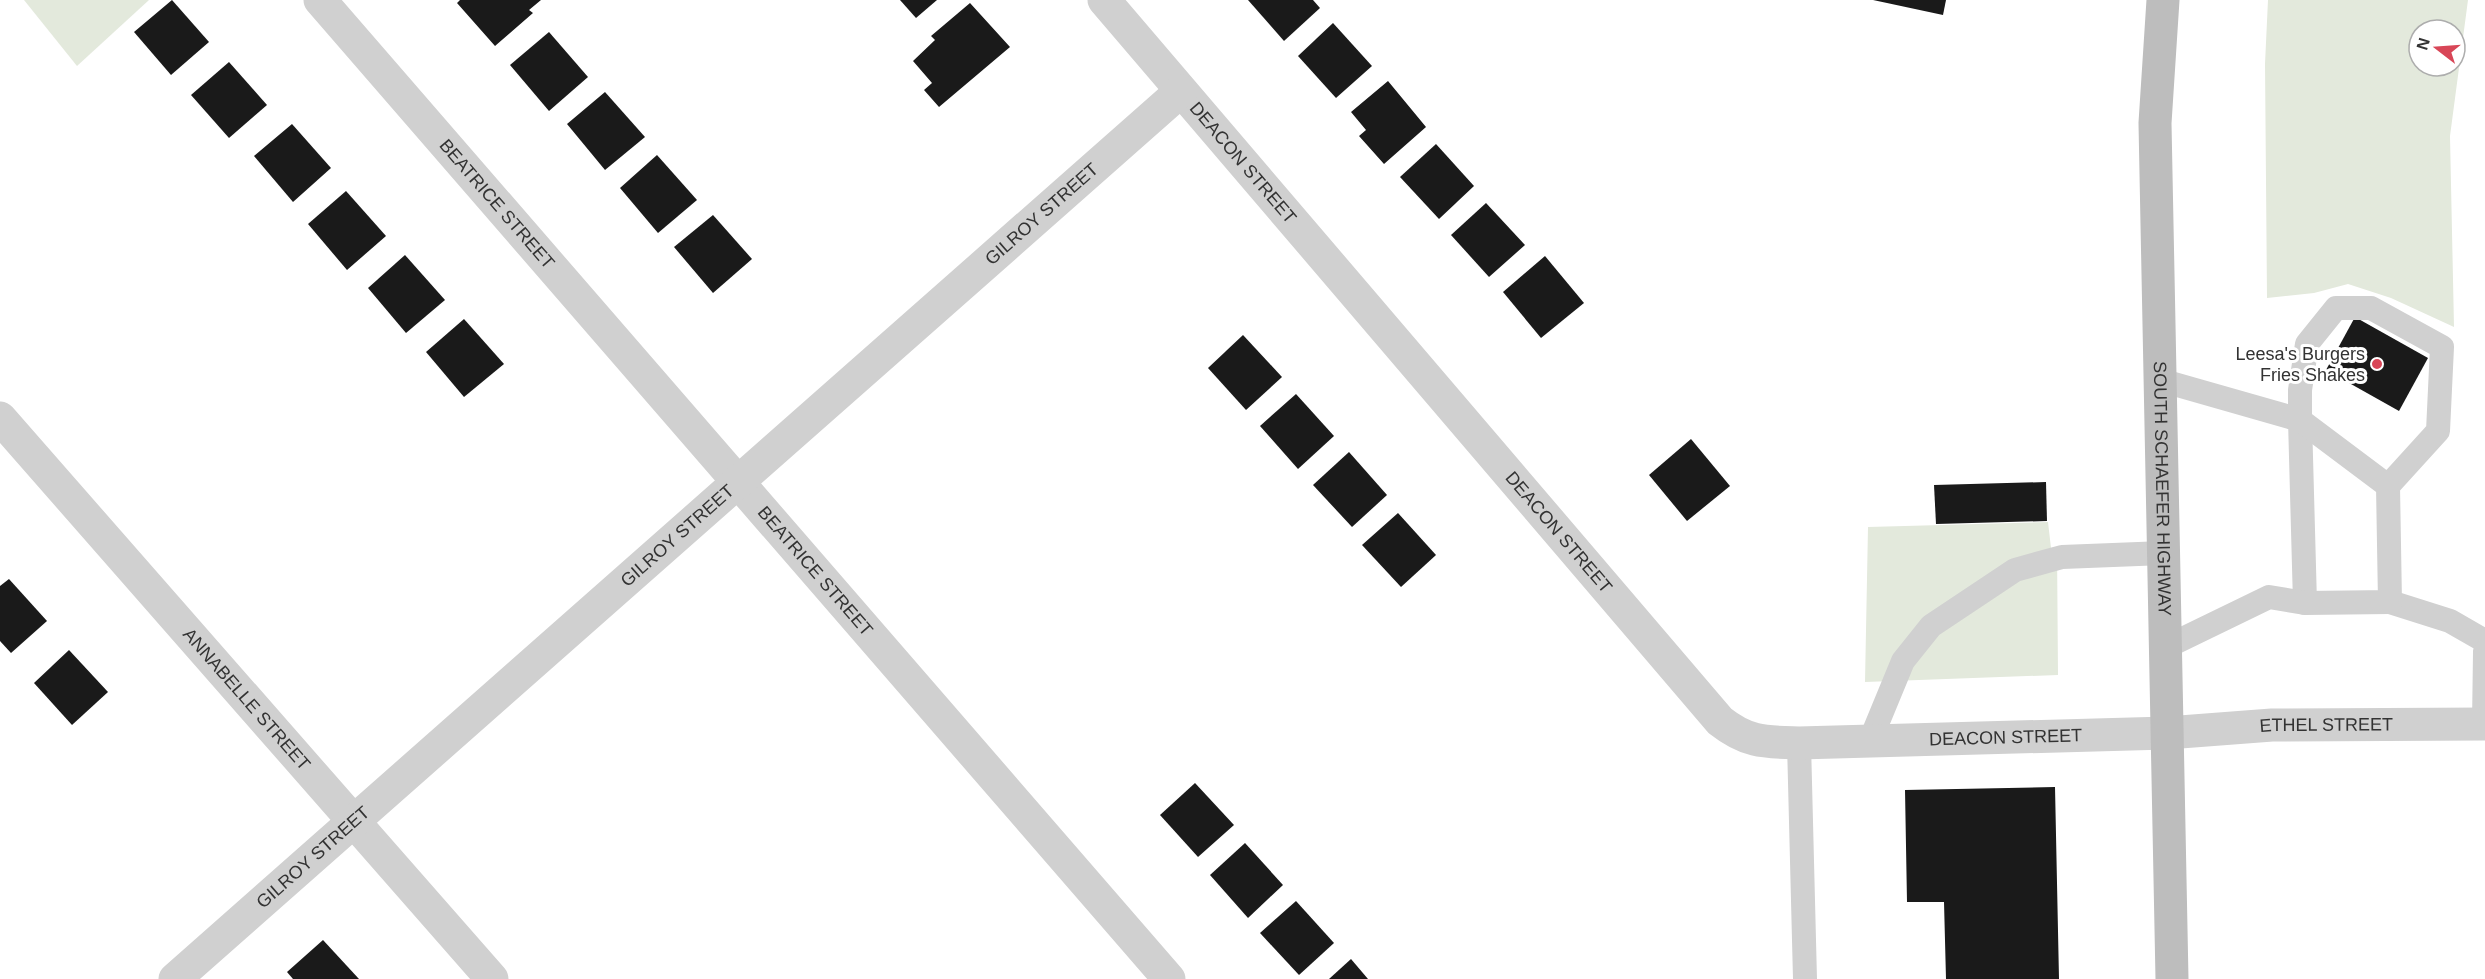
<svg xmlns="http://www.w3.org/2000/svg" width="2485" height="979" font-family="Helvetica,sans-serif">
<rect width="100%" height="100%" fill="#fff"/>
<g fill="#e3e9dc" fill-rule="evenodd">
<path d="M 24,0 L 149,0 L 77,66 Z"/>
<path d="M 2268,0 L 2468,0 L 2450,136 L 2454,327 L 2391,298 L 2348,284 L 2314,293 L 2267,298 L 2265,64 ZM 2419,30 L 2455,30 L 2455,66 L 2419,66 Z"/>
<path d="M 2048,522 L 2051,548 L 2057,547 L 2058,675 L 1865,682 L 1868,527 Z"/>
</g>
<g fill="#1a1a1a">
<path d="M 172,0 L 209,42 L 171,75 L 134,32 Z"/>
<path d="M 460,0 L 541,0 L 529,10 L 533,13 L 495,46 L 457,3 Z"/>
<path d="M 900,0 L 937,0 L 916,18 Z"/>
<path d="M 1248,0 L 1313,0 L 1320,8 L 1284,41 Z"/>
<path d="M 1873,0 L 1946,0 L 1943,15 Z"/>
<path d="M 970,3 L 1010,47 L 939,107 L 924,90 L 932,83 L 913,61 L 935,40 L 931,36 Z"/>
<path d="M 1333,23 L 1372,66 L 1336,98 L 1298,56 Z"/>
<path d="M 549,32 L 588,77 L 549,111 L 510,65 Z"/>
<path d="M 229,62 L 267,105 L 229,138 L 191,95 Z"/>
<path d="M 1388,81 L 1426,127 L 1384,164 L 1359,136 L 1366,130 L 1351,112 Z"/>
<path d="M 605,92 L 645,137 L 605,170 L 567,124 Z"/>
<path d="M 292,124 L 331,168 L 293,202 L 254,156 Z"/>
<path d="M 1436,144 L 1474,186 L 1439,219 L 1400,177 Z"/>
<path d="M 657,155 L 697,200 L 658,233 L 620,188 Z"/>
<path d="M 346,191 L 386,236 L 347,270 L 308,224 Z"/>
<path d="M 1486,203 L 1525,245 L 1489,277 L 1451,235 Z"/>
<path d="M 713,215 L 752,259 L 713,293 L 674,247 Z"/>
<path d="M 405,255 L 445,300 L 406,333 L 368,288 Z"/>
<path d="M 1545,256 L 1584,303 L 1541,338 L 1503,292 Z"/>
<path d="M 2355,317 L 2428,358 L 2399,411 L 2326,370 Z"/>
<path d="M 464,319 L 504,364 L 464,397 L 426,352 Z"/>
<path d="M 1243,335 L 1282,377 L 1246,410 L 1208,368 Z"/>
<path d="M 1296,394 L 1334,436 L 1298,469 L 1260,426 Z"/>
<path d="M 1691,439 L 1730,486 L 1687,521 L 1649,475 Z"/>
<path d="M 1349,452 L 1387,495 L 1352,527 L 1313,485 Z"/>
<path d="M 2046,482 L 2047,521 L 1936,524 L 1934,485 Z"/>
<path d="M 1398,513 L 1436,555 L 1401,587 L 1362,545 Z"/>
<path d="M 9,579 L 47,621 L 11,653 L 0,641 L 0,586 Z"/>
<path d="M 69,650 L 108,692 L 72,725 L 34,683 Z"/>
<path d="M 1195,783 L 1234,825 L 1198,857 L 1160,815 Z"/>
<path d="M 2055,787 L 2059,979 L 1946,979 L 1944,902 L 1907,902 L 1905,790 Z"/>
<path d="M 1245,843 L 1283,885 L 1248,918 L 1210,875 Z"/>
<path d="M 1296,901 L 1334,943 L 1299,975 L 1260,933 Z"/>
<path d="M 323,940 L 359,979 L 293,979 L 287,972 Z"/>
<path d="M 1351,959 L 1368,979 L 1329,979 Z"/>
</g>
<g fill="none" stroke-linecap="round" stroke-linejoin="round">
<g stroke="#d0d0d0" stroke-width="24">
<path d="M 2160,380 L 2300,420 L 2305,603"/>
<path d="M 2390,602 L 2450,621 L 2485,641"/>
<path d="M 2166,647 L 2269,597 L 2305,603 L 2390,602 L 2388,486 L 2438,431 L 2442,347 L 2371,308 L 2336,308 L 2307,344 L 2300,390 L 2300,420 L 2388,486"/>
<path d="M 2484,724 L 2485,652"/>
<path d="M 1870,741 L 1903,661 L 1931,626 L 2015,570 L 2062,557 L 2164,553"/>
<path d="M 1799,743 L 1805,979"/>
</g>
<g stroke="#d0d0d0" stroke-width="33">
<path id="s1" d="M 320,0 L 1169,979"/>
<path id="s2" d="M 1104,0 L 1720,721 C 1748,743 1765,742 1799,743 L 2167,733 L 2272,725 L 2485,724"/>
<path id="s3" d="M 0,418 L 492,979"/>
<path id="s4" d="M 175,979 L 1181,91"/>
</g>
<path stroke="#bdbdbd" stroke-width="33" id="s5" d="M 2163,0 L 2155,123 L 2172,979"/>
</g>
<circle fill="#d84657" stroke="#fff" stroke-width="2" cx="2377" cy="364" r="6"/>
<g text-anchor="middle" stroke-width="6" stroke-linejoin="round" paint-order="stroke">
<g font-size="18" fill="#333" stroke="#fff">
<text dy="6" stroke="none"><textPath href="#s2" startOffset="214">DEACON STREET</textPath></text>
<text dy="6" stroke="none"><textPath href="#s1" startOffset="270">BEATRICE STREET</textPath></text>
<text dy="6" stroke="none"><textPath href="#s4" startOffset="1156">GILROY STREET</textPath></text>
<text dy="6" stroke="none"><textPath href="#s5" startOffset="489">SOUTH SCHAEFER HIGHWAY</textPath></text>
<text dy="6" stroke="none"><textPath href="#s2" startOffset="700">DEACON STREET</textPath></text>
<text dy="6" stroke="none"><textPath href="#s4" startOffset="670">GILROY STREET</textPath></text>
<text dy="6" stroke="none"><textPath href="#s1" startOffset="756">BEATRICE STREET</textPath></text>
<text dy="6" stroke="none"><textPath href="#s3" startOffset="374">ANNABELLE STREET</textPath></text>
<text dy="6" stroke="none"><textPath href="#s2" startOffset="1560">ETHEL STREET</textPath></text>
<text dy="6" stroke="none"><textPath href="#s2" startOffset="1239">DEACON STREET</textPath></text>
<text dy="6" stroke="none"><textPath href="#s4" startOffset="184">GILROY STREET</textPath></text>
</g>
<g font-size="18" fill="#333" stroke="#fff" text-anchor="end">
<text x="2365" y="360">Leesa's Burgers<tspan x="2365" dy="21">Fries Shakes</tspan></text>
</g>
</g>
<g transform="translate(2437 48) rotate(287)"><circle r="28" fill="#ffffff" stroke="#adadad" stroke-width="1.5"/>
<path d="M0-4.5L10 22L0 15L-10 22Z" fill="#d84657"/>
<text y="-9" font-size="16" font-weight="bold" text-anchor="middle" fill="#333333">N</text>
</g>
</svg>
